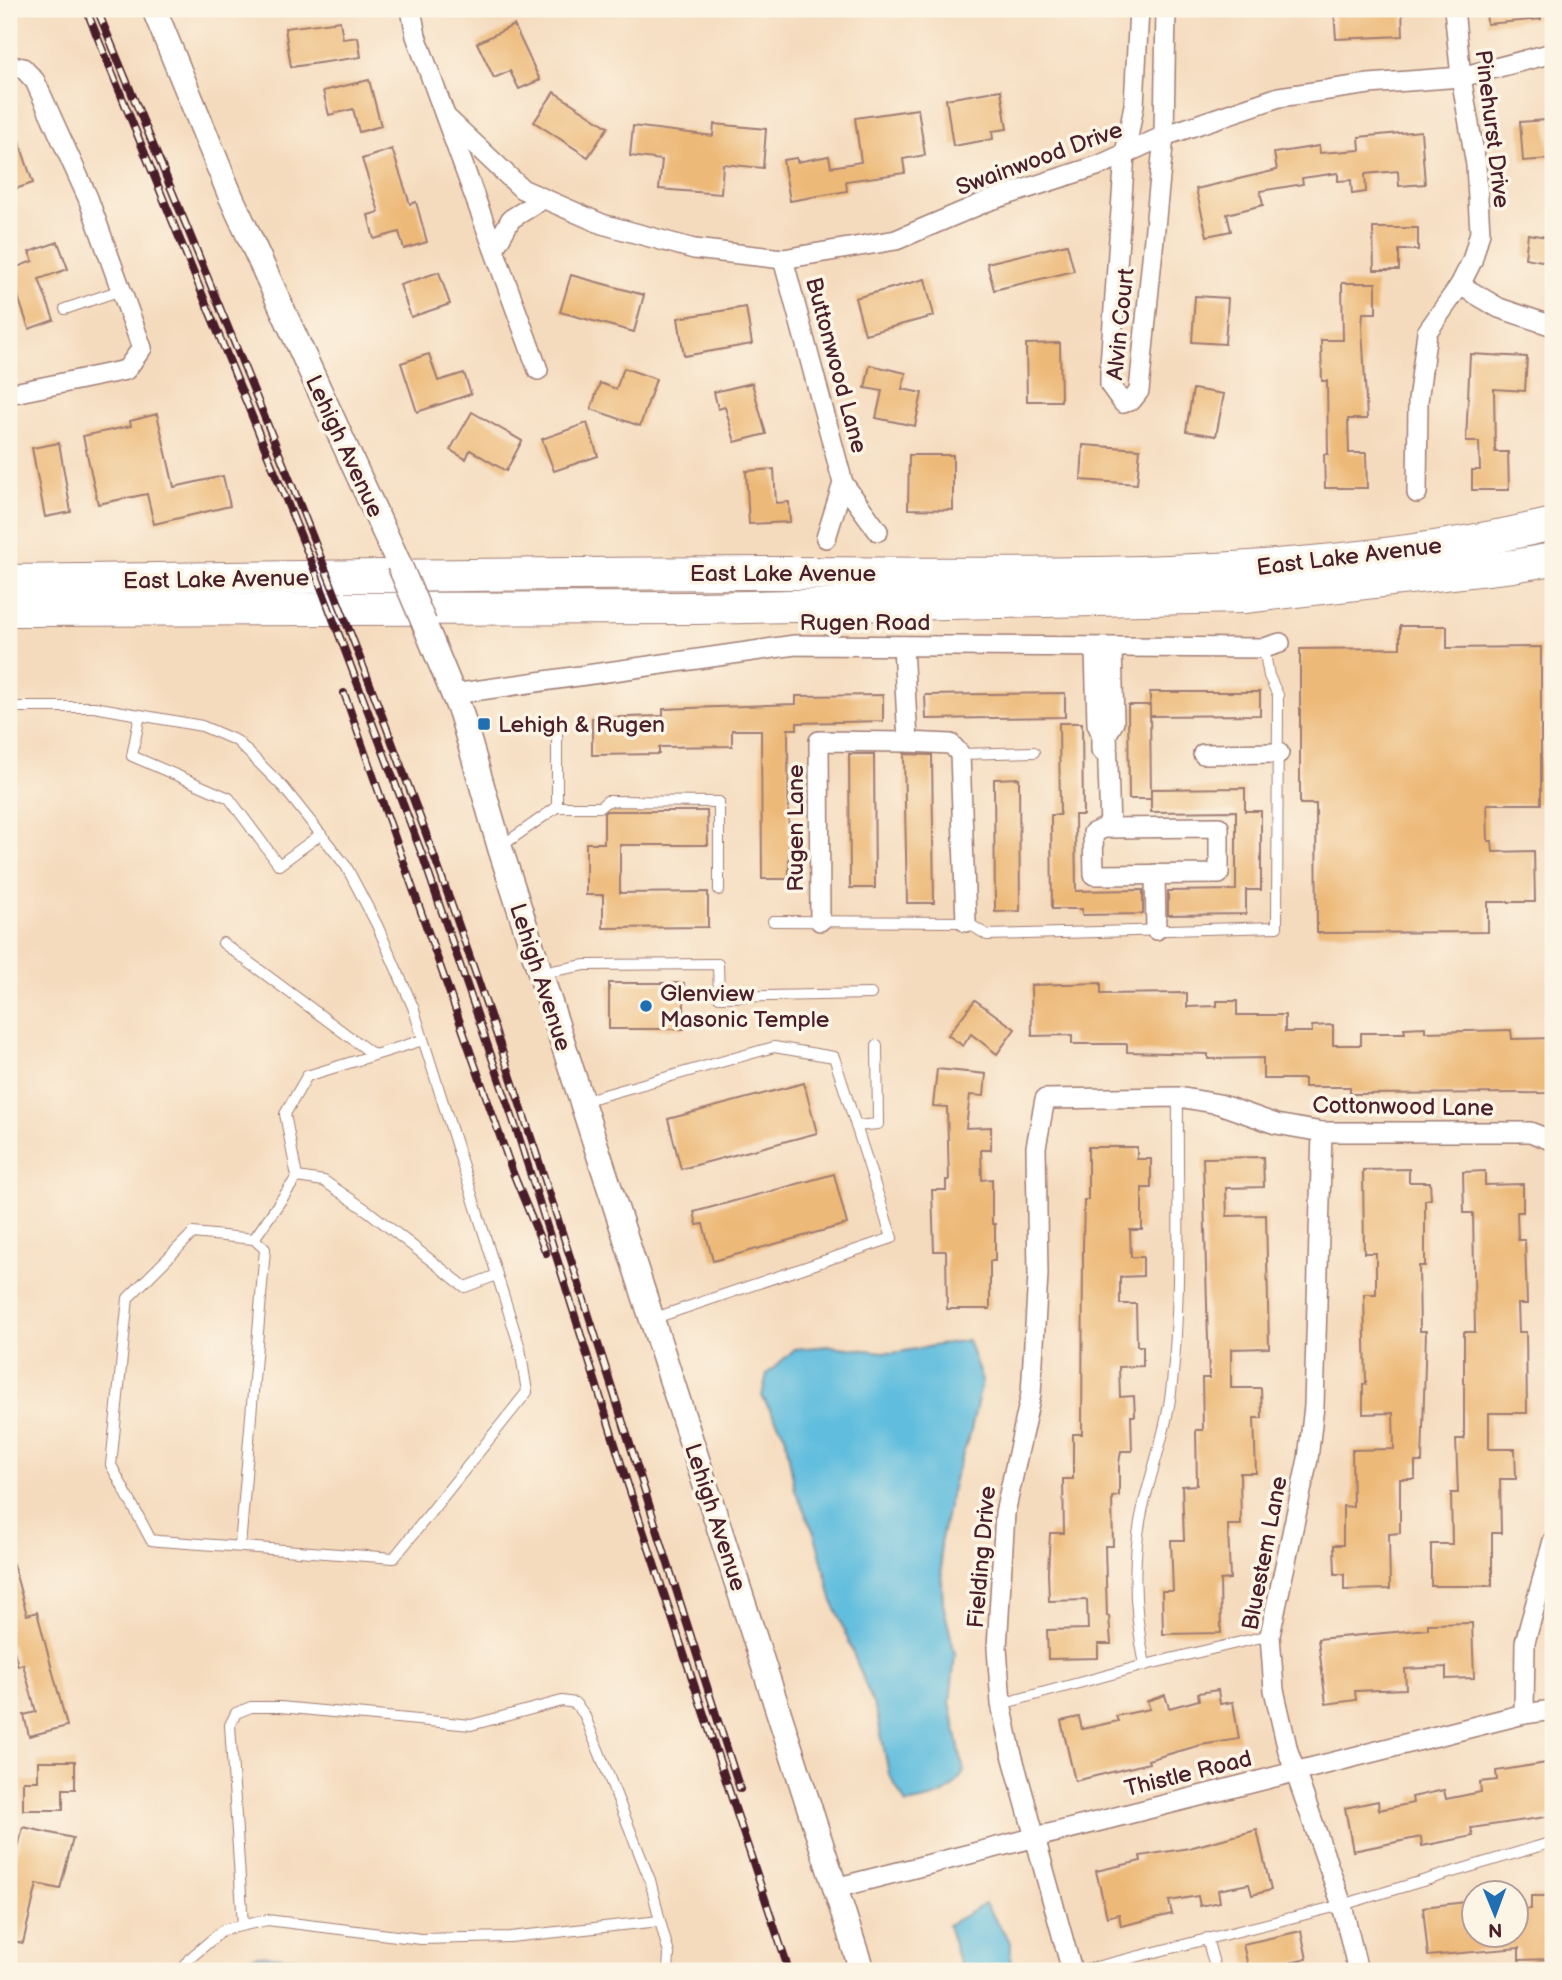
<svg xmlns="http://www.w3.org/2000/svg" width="1562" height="1980" font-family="'Balsamiq Sans',sans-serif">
<rect width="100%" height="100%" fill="#fcf5e5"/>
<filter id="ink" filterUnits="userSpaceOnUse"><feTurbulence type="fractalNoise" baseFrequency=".0143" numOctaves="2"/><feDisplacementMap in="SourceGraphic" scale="14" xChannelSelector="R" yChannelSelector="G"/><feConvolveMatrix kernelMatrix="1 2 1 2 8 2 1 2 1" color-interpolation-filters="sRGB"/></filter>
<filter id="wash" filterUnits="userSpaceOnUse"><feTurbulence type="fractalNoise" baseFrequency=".00686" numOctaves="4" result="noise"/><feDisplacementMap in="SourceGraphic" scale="28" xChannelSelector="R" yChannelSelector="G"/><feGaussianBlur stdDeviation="1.57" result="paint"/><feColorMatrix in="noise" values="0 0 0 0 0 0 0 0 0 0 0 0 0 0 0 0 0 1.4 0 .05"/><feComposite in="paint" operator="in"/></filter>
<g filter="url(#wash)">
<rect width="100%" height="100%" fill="#f5dbbe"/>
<g fill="#60bdde" stroke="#556e84" stroke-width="2">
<path d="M 968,1340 L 982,1381 L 970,1434 L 954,1479 L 940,1544 L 943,1604 L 955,1654 L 950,1703 L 964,1772 C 947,1799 936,1798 906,1804 L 889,1774 L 877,1714 L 833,1602 L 815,1535 L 795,1490 L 785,1435 L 762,1396 L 767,1374 L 795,1349 L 829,1346 L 893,1353 Z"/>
<path d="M 985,1904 L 1011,1943 L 1010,1971 L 962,1971 L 948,1925 Z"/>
<path d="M 257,1955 L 386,1965 L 390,1971 L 226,1971 Z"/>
</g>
<g id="blocks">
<g fill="#edb978">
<path d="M 1334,9 L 1402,9 L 1403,36 L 1336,39 Z"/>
<path d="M 1486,9 L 1541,9 L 1541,19 L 1487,24 Z"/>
<path d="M 340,21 L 343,39 L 358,37 L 361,57 L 291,67 L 285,28 Z"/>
<path d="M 514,25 L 540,80 L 519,89 L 510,71 L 494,78 L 477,43 Z"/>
<path d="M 369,80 L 381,126 L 359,132 L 353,109 L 329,115 L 323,91 Z"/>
<path d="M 1001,90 L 1007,129 L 992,131 L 993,139 L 953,146 L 946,99 Z"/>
<path d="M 554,92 L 608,127 L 588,157 L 534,122 Z"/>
<path d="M 918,109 L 925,155 L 903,159 L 905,173 L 846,181 L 847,191 L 790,201 L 783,160 L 797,158 L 797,162 L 829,156 L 831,167 L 861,162 L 855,118 Z"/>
<path d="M 11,117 L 33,183 L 9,191 L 9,118 Z"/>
<path d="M 1546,120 L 1550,159 L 1523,161 L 1520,122 Z"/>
<path d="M 714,124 L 766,129 L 763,168 L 723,164 L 721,194 L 659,189 L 662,160 L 630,156 L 633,126 L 713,136 Z"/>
<path d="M 1421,131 L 1425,184 L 1399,186 L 1398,171 L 1365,174 L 1366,192 L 1352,194 L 1351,180 L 1338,181 L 1338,173 L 1302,178 L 1303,184 L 1260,191 L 1263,205 L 1227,214 L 1231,231 L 1207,236 L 1196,189 L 1277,170 L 1274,153 L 1319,146 L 1320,153 L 1360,150 L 1359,137 Z"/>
<path d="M 392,149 L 410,204 L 416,202 L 427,242 L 404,249 L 399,232 L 374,239 L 368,215 L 379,212 L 362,159 Z"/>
<path d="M 1373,228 L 1418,228 L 1418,250 L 1399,250 L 1399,270 L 1374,270 Z"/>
<path d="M 1528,234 L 1553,238 L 1553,263 L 1525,258 Z"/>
<path d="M 58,242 L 68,269 L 39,279 L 54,320 L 29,329 L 9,270 L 33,261 L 29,252 Z"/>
<path d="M 1067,244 L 1074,271 L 994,290 L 987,263 Z"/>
<path d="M 439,272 L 450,304 L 411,317 L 400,285 Z"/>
<path d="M 571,275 L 644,295 L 634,332 L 560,312 Z"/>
<path d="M 925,279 L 934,316 L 865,334 L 855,298 Z"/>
<path d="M 1342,283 L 1376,283 L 1376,313 L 1363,313 L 1362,326 L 1367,419 L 1348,419 L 1349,453 L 1366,453 L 1367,488 L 1325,488 L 1324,454 L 1328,454 L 1327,381 L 1322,381 L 1321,340 L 1343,340 Z"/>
<path d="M 1195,296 L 1228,298 L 1225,344 L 1192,342 Z"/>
<path d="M 746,307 L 752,344 L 684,356 L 678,318 Z"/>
<path d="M 1060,343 L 1061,401 L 1027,401 L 1026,344 Z"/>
<path d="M 429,354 L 438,381 L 464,373 L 471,394 L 417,412 L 401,363 Z"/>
<path d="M 1470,354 L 1527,357 L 1525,391 L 1494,389 L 1495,452 L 1508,452 L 1509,490 L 1472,490 L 1472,470 L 1480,470 L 1479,442 L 1466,442 Z"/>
<path d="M 870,365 L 906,373 L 902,389 L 922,393 L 915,426 L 876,418 L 882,391 L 865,388 Z"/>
<path d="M 624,368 L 656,379 L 640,426 L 591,409 L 600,383 L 616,389 Z"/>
<path d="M 752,383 L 766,434 L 735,442 L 725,407 L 718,409 L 714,392 Z"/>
<path d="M 1193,389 L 1224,394 L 1216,436 L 1186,431 Z"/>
<path d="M 472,412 L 522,441 L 506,471 L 470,450 L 466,459 L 450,450 Z"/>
<path d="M 157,414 L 174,487 L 223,476 L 230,506 L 154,524 L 147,494 L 98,504 L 83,436 L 131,426 L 130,421 Z"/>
<path d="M 587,423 L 598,456 L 554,471 L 542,439 Z"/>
<path d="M 59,443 L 71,512 L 45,517 L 32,448 Z"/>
<path d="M 1083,445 L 1140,449 L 1137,484 L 1081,480 Z"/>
<path d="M 909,455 L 953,455 L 953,510 L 908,509 Z"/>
<path d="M 774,469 L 776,503 L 789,502 L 790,522 L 749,524 L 746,471 Z"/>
<path d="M 1400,626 L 1447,626 L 1447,648 L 1541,647 L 1541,804 L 1487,804 L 1488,841 L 1492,841 L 1493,852 L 1534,851 L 1535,902 L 1488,902 L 1488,932 L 1317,933 L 1316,804 L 1300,804 L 1300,649 L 1400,648 Z"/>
<path d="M 1150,692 L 1260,692 L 1260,715 L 1150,716 Z"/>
<path d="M 1065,693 L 1065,717 L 926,719 L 925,695 Z"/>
<path d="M 883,695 L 883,721 L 797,723 L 797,729 L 788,729 L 789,879 L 762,879 L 761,730 L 732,730 L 732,746 L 659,747 L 659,754 L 592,755 L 592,718 L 663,716 L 663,709 L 796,704 L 796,696 Z"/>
<path d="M 1128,705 L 1150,705 L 1151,799 L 1129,799 Z"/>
<path d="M 1059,723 L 1082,723 L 1083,815 L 1075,815 L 1076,891 L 1143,890 L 1143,914 L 1082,915 L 1082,909 L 1052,909 L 1051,815 L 1060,815 Z"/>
<path d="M 849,754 L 874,754 L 875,888 L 850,888 Z"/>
<path d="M 904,754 L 932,755 L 934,903 L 907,903 Z"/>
<path d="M 1019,778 L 1020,911 L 995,912 L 994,779 Z"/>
<path d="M 1245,788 L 1245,811 L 1261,811 L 1261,890 L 1246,890 L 1246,914 L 1168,915 L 1168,891 L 1236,890 L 1236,811 L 1151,812 L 1151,789 Z"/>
<path d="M 606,811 L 707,811 L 708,845 L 620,845 L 620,893 L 708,892 L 708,927 L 603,928 L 603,895 L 586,895 L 586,843 L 604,843 L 604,813 Z"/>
<rect x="609" y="983" width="75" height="46"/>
<path d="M 1101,983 L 1101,994 L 1187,993 L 1187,1007 L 1217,1006 L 1217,1001 L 1237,1001 L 1237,1015 L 1285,1015 L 1285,1032 L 1312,1032 L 1312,1026 L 1333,1025 L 1333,1045 L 1361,1045 L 1361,1033 L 1405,1033 L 1404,1028 L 1425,1027 L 1425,1032 L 1511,1030 L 1512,1039 L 1553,1038 L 1553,1093 L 1350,1094 L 1350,1087 L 1304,1087 L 1304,1079 L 1263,1079 L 1263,1058 L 1208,1059 L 1208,1054 L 1127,1052 L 1127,1044 L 1072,1044 L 1072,1035 L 1032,1036 L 1031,985 Z"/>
<path d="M 975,1000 L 1015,1029 L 997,1054 L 971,1034 L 963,1046 L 948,1035 Z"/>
<path d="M 937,1069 L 986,1074 L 984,1096 L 970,1095 L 966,1128 L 991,1127 L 991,1150 L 981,1150 L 982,1180 L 992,1179 L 992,1224 L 995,1224 L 995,1261 L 990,1261 L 990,1309 L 947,1309 L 946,1251 L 934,1251 L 932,1190 L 946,1190 L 946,1180 L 949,1180 L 947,1107 L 933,1106 Z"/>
<path d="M 804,1083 L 817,1133 L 681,1169 L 668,1119 Z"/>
<path d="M 1088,1147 L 1137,1147 L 1137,1159 L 1151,1159 L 1151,1188 L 1142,1188 L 1142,1230 L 1130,1230 L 1131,1257 L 1143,1257 L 1143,1276 L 1120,1277 L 1120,1304 L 1136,1304 L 1137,1346 L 1143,1346 L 1143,1366 L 1119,1367 L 1120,1397 L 1134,1396 L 1135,1416 L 1131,1416 L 1132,1451 L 1121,1451 L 1119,1463 L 1119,1496 L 1112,1497 L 1113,1546 L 1105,1546 L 1107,1616 L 1109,1616 L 1111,1644 L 1098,1644 L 1098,1658 L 1048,1659 L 1047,1630 L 1088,1629 L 1087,1600 L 1049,1601 L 1048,1572 L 1050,1533 L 1064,1533 L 1063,1479 L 1073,1479 L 1073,1434 L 1082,1434 L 1083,1247 L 1084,1200 L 1088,1200 Z"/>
<path d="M 1263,1157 L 1264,1187 L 1226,1188 L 1227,1216 L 1266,1215 L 1269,1348 L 1231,1349 L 1231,1388 L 1261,1388 L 1262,1418 L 1254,1418 L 1256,1473 L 1240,1473 L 1241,1525 L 1228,1525 L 1230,1579 L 1220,1580 L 1221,1633 L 1163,1634 L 1162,1591 L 1173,1591 L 1171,1540 L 1184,1540 L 1182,1486 L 1197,1485 L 1196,1430 L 1203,1430 L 1202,1378 L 1209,1378 L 1203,1158 Z"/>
<path d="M 1409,1169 L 1409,1182 L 1430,1182 L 1431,1199 L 1425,1200 L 1425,1266 L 1419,1266 L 1420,1331 L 1426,1331 L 1422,1462 L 1415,1462 L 1415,1479 L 1400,1479 L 1400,1533 L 1389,1534 L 1390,1589 L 1344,1590 L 1344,1574 L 1335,1574 L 1334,1545 L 1343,1545 L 1343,1506 L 1353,1507 L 1352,1450 L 1394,1449 L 1393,1413 L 1363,1414 L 1363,1384 L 1366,1384 L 1364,1294 L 1376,1294 L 1376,1253 L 1364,1253 L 1363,1170 Z"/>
<path d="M 1485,1171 L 1485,1185 L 1523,1184 L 1523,1212 L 1517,1212 L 1518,1240 L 1525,1240 L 1527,1304 L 1518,1304 L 1519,1332 L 1526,1332 L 1527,1413 L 1489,1413 L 1489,1449 L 1515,1449 L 1516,1479 L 1500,1479 L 1501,1533 L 1492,1533 L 1492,1586 L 1431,1586 L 1431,1544 L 1452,1544 L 1451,1493 L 1458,1493 L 1456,1439 L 1464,1439 L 1464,1332 L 1475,1332 L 1473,1213 L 1464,1213 L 1463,1172 Z"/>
<path d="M 834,1174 L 847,1224 L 713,1261 L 703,1224 L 697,1225 L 694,1212 Z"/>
<path d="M 13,1564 L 27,1615 L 37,1612 L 67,1726 L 29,1736 L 24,1715 L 36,1712 L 23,1664 L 18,1666 L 12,1643 L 9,1644 L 9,1565 Z"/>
<path d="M 1472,1623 L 1474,1678 L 1446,1679 L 1446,1667 L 1405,1669 L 1406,1689 L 1355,1691 L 1356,1700 L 1326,1704 L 1318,1639 L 1428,1629 L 1428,1624 Z"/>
<path d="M 1218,1690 L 1220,1704 L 1233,1702 L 1239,1739 L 1201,1745 L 1148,1760 L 1149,1763 L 1075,1781 L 1061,1721 L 1079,1717 L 1082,1729 L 1118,1721 L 1116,1716 L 1150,1709 L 1147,1701 L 1165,1695 L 1169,1708 L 1199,1700 L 1198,1693 Z"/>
<path d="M 38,1761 L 75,1761 L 75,1789 L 63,1789 L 63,1810 L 23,1810 L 23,1781 L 38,1781 Z"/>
<path d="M 1553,1762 L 1553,1816 L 1471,1828 L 1473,1836 L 1422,1846 L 1421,1837 L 1353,1851 L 1345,1808 L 1378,1801 L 1379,1810 L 1413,1803 L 1412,1797 L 1444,1790 L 1446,1799 L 1481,1792 L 1480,1782 L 1497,1780 L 1496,1771 Z"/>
<path d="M 23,1827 L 73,1838 L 60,1889 L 37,1884 L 23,1943 L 9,1940 L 9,1885 Z"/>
<path d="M 1257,1830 L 1271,1890 L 1252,1895 L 1249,1884 L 1218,1890 L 1220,1902 L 1200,1906 L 1198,1896 L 1169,1901 L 1172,1914 L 1121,1926 L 1119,1914 L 1107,1917 L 1096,1871 L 1141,1861 L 1140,1856 L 1189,1848 Z"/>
<path d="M 1531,1896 L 1553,1896 L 1553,1959 L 1519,1960 L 1519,1948 L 1428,1956 L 1423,1907 L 1474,1901 L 1474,1935 L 1516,1935 L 1516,1909 L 1531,1909 Z"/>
<path d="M 1301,1931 L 1307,1959 L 1271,1967 L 1271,1971 L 1249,1971 L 1243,1944 Z"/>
</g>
</g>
</g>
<g filter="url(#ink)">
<use href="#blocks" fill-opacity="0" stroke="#a07d74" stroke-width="2"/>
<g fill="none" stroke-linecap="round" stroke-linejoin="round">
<defs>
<g id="service">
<path d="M 65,309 L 121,290"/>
<path d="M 9,707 L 94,707 L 202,726 L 237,741 L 284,788 L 346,866 L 377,925 L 413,1007 L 520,1348 L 527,1392 L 394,1558 L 159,1541 L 151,1540 L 111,1465 L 128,1298 L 193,1233 L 254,1239 L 265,1249 L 240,1547"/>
<path d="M 140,715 L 132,756 L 229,798 L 279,865 L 321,834"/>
<path d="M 960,754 L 1034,752"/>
<path d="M 557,807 L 600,807 L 607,801 L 719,802 L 719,890"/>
<path d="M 500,847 L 557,807 L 557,732"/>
<path d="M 773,921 L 966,922 L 987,935 L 1277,927 L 1278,695 L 1269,676 L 1264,648"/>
<path d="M 223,943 L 374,1055"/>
<path d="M 541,973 L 585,965 L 718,964 L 719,997 L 871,994"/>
<path d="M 583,1101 L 774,1047 L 834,1057 L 892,1238 L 652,1319"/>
<path d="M 856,1126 L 878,1124 L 877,1045"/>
<path d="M 297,1177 L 324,1181 L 368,1211 L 465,1287 L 497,1275"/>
<path d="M 254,1239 L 297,1177 L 285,1114 L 307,1076 L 423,1040"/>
<path d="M 1145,1665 C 1134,1612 1131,1559 1143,1507 C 1153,1465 1168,1426 1172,1383 C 1182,1293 1177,1189 1178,1097"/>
<path d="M 1001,1704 L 1145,1665 L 1270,1635"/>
<path d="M 243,1925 L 230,1725 L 236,1713 L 251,1707 L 280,1707 L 471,1725 L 562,1701 L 575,1703 L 584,1714 L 650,1880 L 660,1921"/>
<path d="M 1207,1938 L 1216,1971"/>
<path d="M 182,1971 L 189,1959 L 223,1930 L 267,1920 L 421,1939 L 510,1937 L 660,1921 L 669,1954 L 668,1971"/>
<path d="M 1080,1971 L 1342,1905 L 1553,1842"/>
</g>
<g id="minor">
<path d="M 411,9 L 416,36 L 538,370"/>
<path d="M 1139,9 L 1134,105 L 1125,154 L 1110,365 L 1110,385 L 1123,403 L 1132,400 L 1139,391 L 1164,136 L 1166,9"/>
<path d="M 9,66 L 23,68 L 35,81 L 88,198 L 142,348 L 126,370 L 9,394"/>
<path d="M 446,117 L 522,189 L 602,224 L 694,249 L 783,259 L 896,240 L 988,201 L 1100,165 L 1164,136 L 1279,97 L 1369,84 L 1461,77 L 1553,53"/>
<path d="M 494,249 L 511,219 L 543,199"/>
<path d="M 783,259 L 843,483 L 826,538"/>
<path d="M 1460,285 L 1499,308 L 1553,326"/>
<path d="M 843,483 L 878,531"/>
<path d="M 1417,493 L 1418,401 L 1427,332 L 1460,285 L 1472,261 L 1480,232 L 1476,165 L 1461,77 L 1454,9"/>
<path d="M 903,646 L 908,742 L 951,744 L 960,754 L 966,922"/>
<path d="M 1095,648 L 1097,724 L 1101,733 L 1101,750"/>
<path d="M 453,694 L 795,645 L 1264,648 L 1280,643"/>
<path d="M 1203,754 L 1279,753"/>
<path d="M 1219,827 L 1219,874 L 1094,875 L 1093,833 L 1104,828 Z"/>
<path d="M 1110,828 L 1107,734 L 1114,722 L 1112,648"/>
<path d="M 1155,874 L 1156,930"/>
<path d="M 820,921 L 819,741 L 908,742"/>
<path d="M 1322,1132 L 1314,1406 L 1308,1459 L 1270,1635 L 1274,1690 L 1288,1751 L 1342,1905 L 1358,1971"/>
<path d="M 1524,1714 L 1525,1642 L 1553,1541"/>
<path d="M 835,1888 L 1524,1714 L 1553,1710"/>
<path d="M 1072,1971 L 1011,1751 L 1001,1704 L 997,1648 L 1005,1513 L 1031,1394 L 1038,1275 L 1036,1147 L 1045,1099 L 1178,1097 L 1219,1104 L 1276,1124 L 1322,1132 L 1530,1132 L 1553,1141"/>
</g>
<g id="tertiary">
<path d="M 154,9 L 231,197 L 399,564"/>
<path d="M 424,623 L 461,713 L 500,848 L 862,1971"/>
</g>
<g id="primary">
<path d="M 9,581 C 265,578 522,573 779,573 C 1038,573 1299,584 1553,524"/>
<path d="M 9,610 L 696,608 L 1244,597 L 1513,566 L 1553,559"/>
</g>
</defs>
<use href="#service" stroke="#a07d74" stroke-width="12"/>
<use href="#minor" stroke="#a07d74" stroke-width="22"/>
<use href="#tertiary" stroke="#a07d74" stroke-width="27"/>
<use href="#primary" stroke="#a07d74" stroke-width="34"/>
<use href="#service" stroke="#fff" stroke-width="10"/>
<use href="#minor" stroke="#fff" stroke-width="19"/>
<use href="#tertiary" stroke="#fff" stroke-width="24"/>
<use href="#primary" stroke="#fff" stroke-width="32"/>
<defs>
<g id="rail">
<path d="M 86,9 L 313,566 L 423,857 L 517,1131 L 625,1476 L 789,1971"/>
<path d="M 97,9 C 215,296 336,583 441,875 C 549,1177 641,1484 740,1789"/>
<path d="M 344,693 L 513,1173 L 546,1253"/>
</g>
</defs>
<use href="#rail" stroke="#4a1f2b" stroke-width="8"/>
<use href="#rail" stroke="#fcf5e5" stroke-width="5" stroke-dasharray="16" stroke-linecap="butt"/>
<defs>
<path id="tertiary-bridge" d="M 399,564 L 424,623"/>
</defs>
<use href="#tertiary-bridge" stroke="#a07d74" stroke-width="27" stroke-linecap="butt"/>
<use href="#tertiary-bridge" stroke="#fff" stroke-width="24"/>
</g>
</g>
<g fill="#1f6fb2" stroke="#fcf5e5" stroke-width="2.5">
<rect x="477" y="717" width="14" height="14" rx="3.5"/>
<circle cx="646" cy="1006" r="7"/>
</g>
<g text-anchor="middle" stroke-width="7" stroke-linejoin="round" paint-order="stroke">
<g font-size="23" fill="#4a1f2b" stroke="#fcf5e5">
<text transform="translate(1493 129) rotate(83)" y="8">Pinehurst Drive</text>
<text transform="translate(1039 158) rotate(-20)" y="8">Swainwood Drive</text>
<text transform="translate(1120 324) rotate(-84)" y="8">Alvin Court</text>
<text transform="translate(837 365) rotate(75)" y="8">Buttonwood Lane</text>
<text transform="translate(345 446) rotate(65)" y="8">Lehigh Avenue</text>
<text transform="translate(1349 556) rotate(-7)" y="8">East Lake Avenue</text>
<text x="783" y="581">East Lake Avenue</text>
<text transform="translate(216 579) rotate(-1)" y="8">East Lake Avenue</text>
<text x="865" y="630">Rugen Road</text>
<text transform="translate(795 828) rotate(-90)" y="8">Rugen Lane</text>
<text transform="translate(541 977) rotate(72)" y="8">Lehigh Avenue</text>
<text transform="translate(1403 1106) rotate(1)" y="8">Cottonwood Lane</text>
<text transform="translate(716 1517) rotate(72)" y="8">Lehigh Avenue</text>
<text transform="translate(1264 1553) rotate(-79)" y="8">Bluestem Lane</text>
<text transform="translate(981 1557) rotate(-85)" y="8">Fielding Drive</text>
<text transform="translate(1188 1773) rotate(-14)" y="8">Thistle Road</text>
</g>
<g font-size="23" fill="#4a1f2b" stroke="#fcf5e5" text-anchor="start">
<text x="498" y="732">Lehigh &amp; Rugen</text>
<text x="660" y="1001">Glenview<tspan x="660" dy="26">Masonic Temple</tspan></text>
</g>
</g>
<rect width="1562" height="1980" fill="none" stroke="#fcf5e5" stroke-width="35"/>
<g transform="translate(1495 1914) rotate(179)"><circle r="33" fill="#fcf5e5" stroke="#b59f9b" stroke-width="2"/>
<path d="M0-5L12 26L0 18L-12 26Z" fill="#1f6fb2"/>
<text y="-10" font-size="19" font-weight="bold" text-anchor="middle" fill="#4a1f2b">N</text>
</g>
</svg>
